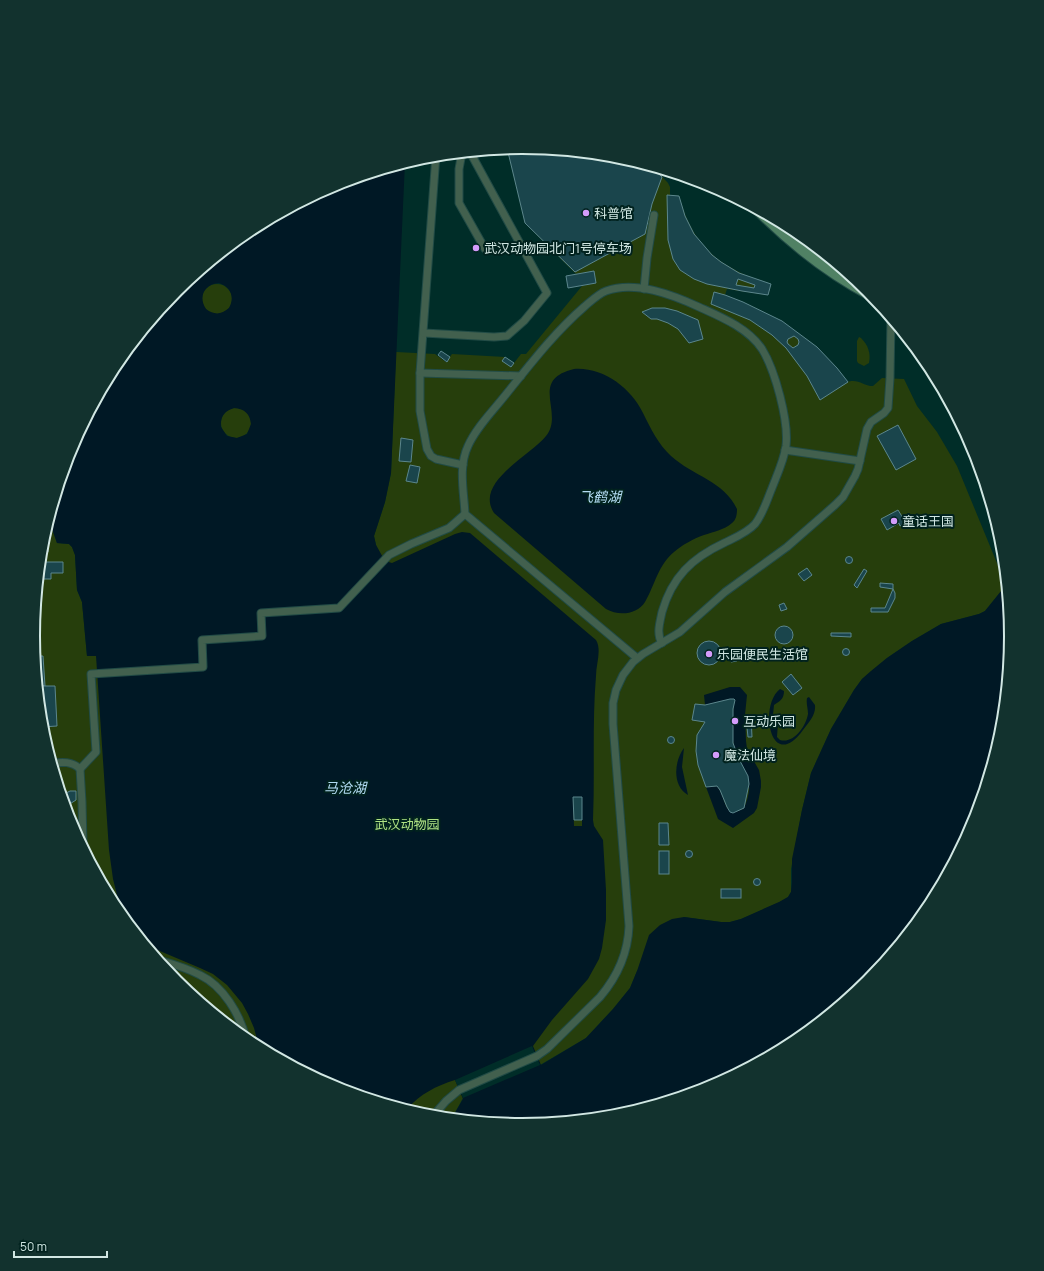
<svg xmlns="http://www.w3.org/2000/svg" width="1044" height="1271" font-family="Manrope,'Noto Sans SC',sans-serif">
<rect width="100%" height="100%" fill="#002d28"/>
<g fill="#263e0c">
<path d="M 517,147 L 522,147 L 618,156 L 652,166 L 668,183 L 670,187 L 670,195 L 679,196 C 693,248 721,269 771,284 L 768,295 L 727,289 L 725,295 C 775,314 816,339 847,382 C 858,378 863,386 873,386 L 882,378 L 904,379 L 917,406 L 937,432 L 957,466 L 1006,585 L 985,611 L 979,614 L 941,624 L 912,641 L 887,658 L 862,679 L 854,690 L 831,729 L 811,773 L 802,810 L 791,869 L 791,892 L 788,897 L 780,902 L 741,919 L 730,922 L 721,922 L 684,917 L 637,971 L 630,988 L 613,1009 L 586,1038 L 540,1065 L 463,1098 L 452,1118 L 426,1115 L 335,1087 L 250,1042 L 176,981 L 115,907 L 70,822 L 42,731 L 33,635 L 42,540 L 50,516 L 50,523 L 57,543 L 69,544 L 72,547 L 75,555 L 77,590 L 82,602 L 87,656 L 380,554 L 376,545 L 374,536 L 385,502 L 391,473 L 396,352 L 435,354 L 446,362 L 452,354 L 505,357 L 514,363 L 521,354 L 526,354 L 582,286 L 596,283 L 594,271 L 576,274 L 525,223 L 508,152 Z"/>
<circle cx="217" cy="299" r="15"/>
<path d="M 859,337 L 861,338 C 868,345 871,353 869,363 L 864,366 L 858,363 L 857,361 L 857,341 Z"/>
<circle cx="236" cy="423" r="15"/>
</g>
<g fill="#001825" fill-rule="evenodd">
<path d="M 405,162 L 391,473 L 385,502 L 374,536 L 376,545 L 385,561 L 392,563 L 455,534 L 462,532 L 470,533 L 596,640 C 602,650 596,664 596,676 C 592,724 595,772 593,820 L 594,826 L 603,840 L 606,890 L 606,920 L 602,948 L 599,959 L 588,979 L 552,1020 L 533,1046 L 541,1065 L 586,1038 L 613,1009 L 630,988 L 637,971 L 649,935 L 660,925 L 672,919 L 684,917 L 721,922 L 730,922 L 741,919 L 779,902 L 788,897 L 791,892 L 792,883 L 792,859 L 802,810 L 811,773 L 831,729 L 854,690 L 862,679 L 871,671 L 887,658 L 912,641 L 941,624 L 979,614 L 985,611 L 1006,585 L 1011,636 L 1002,731 L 974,823 L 928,907 L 868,981 L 793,1042 L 709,1087 L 617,1115 L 522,1124 L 452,1118 L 463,1099 L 455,1080 C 436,1086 420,1094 407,1109 L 335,1087 L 259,1047 L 254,1028 L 248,1014 L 242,1003 L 227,985 L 213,974 L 200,968 L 148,946 L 131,926 L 119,903 L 113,879 L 109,850 L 96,656 L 87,656 L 82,602 L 77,590 L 75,555 L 72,547 L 69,544 L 57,543 L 50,523 L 50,516 L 70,448 L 116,364 L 176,290 L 251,229 L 335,184 ZM 219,283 C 231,287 235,297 229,308 C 221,315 214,315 206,309 C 198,297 204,284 219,283 ZM 234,408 C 245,409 250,414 251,424 L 247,434 L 237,438 L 227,436 L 221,427 C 220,417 224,411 234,408 ZM 573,797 L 582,797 L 582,826 L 574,826 Z"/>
<path d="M 574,369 C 603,367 630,387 643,413 C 651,429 658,444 671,456 C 693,476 724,481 737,509 C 737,515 736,520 732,523 C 724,530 713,532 704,535 C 693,539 682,545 674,552 C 658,565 655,585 645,602 C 637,615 618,616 606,609 L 494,513 C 474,482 530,456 546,436 C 565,413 528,380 574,369 Z"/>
<path d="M 730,687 L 740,687 L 747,695 L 745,715 L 746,741 L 747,749 L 759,770 L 761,781 L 761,787 L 757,808 L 754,813 L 733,828 L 718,819 L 706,787 L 717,786 C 727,798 723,821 744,808 C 757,777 742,775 735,749 C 730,734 732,715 735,699 L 733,699 L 705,705 L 704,695 Z"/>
<path d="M 780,689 L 784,691 C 784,699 780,701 774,705 L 773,715 L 774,721 L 778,722 L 777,737 L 780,740 C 794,744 806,726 808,714 C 808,708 806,704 807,698 L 809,697 L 815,705 C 816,715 809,722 803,730 C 771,774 758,706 780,689 Z"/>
<path d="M 684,748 L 682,767 L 688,795 C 672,786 674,761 684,748 Z"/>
</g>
<path fill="#002d28" d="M 532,1046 L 540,1065 L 463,1098 L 455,1080 Z"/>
<g fill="#1a454c" stroke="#5b868d" fill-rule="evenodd">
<path d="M 517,147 L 522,147 L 618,156 L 652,166 L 662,177 L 652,204 L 645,234 L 575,272 L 525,223 L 508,152 Z"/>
<path d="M 667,195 L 679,196 L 685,216 L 694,234 L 712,255 L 721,262 L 739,273 L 771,284 L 768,295 L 742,291 L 707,284 L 694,279 L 680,270 L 673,259 L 668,240 ZM 738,279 L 755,285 L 754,288 L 736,285 Z"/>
<path d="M 594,271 L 596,283 L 568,288 L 566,276 Z"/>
<path d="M 714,292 L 725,295 L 743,302 L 782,321 L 817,347 L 837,368 L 848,382 L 820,400 L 807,376 L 786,348 L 772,335 L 750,320 L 711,304 ZM 794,336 L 798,339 L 799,342 L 798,345 L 793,348 L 788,344 L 787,342 L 788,339 Z"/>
<path d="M 652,308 L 665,308 L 677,311 L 698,320 L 703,339 L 689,343 L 678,329 L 668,323 L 657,319 L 651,319 L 642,312 Z"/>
<path d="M 441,351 L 450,357 L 447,362 L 438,355 Z"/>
<path d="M 505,357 L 514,363 L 511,367 L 502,361 Z"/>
<path d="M 898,425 L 916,459 L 896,470 L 877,436 Z"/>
<path d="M 401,438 L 413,440 L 411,462 L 399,461 Z"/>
<path d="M 410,465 L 420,467 L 417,483 L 406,481 Z"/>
<path d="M 898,510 L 906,523 L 900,526 L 899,523 L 887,530 L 881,519 Z"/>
<path d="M 45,531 L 48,531 L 48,552 L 41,552 L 42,540 Z"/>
<circle cx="849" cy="560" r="3.5"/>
<path d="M 40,562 L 63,562 L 63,573 L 51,573 L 51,579 L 39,579 Z"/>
<path d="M 807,568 L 812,575 L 804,581 L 798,574 Z"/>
<path d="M 864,569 L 867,571 L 857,588 L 854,585 Z"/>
<path d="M 880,583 L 893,584 L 893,589 L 880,587 Z"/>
<path d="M 893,589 L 895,593 L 895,598 L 888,612 L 871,612 L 871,608 L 885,608 Z"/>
<path d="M 784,603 L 787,609 L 781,611 L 779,605 Z"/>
<circle cx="784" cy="635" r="9"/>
<path d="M 831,633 L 851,633 L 851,637 L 831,636 Z"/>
<circle cx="709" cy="653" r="12"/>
<path d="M 765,648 L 768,653 L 754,659 L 751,654 Z"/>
<circle cx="846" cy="652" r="3.5"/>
<path d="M 737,655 L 737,661 L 731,662 L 731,656 Z"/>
<path d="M 35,656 L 43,656 L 45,686 L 38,686 Z"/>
<path d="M 791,674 L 802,688 L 793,695 L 782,682 Z"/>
<path d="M 38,686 L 55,686 L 57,726 L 42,727 Z"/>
<path d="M 730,699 L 734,699 L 735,700 L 733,709 L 733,743 L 739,759 L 748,776 L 749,784 L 744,808 L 733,813 L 730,812 L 727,807 L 720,790 L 717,786 L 706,787 L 698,765 L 696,751 L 697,735 L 705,722 L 692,720 L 695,704 L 705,705 Z"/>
<path d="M 751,717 L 752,737 L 748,737 L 746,718 Z"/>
<path d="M 42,727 L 45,727 L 46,743 L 42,731 Z"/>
<circle cx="671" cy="740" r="3.5"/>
<path d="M 70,791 L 76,791 L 76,800 L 65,807 L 62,795 Z"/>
<path d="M 573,797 L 582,797 L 582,820 L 574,820 Z"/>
<path d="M 659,823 L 668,823 L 669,845 L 659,845 Z"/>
<circle cx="689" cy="854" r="3.5"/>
<rect x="659" y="851" width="10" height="23"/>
<circle cx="757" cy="882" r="3.5"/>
<rect x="721" y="889" width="20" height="9"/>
</g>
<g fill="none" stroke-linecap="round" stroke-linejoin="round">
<defs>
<g id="lane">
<path d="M 464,152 L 461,158 L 459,169 L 459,203 L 485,249"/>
<path d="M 436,155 L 420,373 L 420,411 L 427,449 L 431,456 L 436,459 L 463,465"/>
<path d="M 644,289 L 647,258 L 654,215"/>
<path d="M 424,333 L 494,337 L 507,336 L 524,321 L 547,293 L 470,152"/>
<path d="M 420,373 L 521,376"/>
<path d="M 785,450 L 860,461"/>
<path d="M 637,658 L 465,514 C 464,492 458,467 468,446 C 476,428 491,413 503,398 C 529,366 553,334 584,307 C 590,302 598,294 606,291 C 635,280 673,295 699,307 C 721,317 748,328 762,349 C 775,370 789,421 786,446 C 784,460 777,475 772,488 C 767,500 763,514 755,524 C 747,533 734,538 724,543 C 692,558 672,577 662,612 C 660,622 656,634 662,643"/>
<path d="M 52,763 C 62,762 72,761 80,769 L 82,802 L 83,846"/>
<path d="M 80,769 L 96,752 L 91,674 L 203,667 L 202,640 L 262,636 L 261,613 L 339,608 L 389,555 L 411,544 L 449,528 L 465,514"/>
<path d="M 159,960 C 173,964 187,968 200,975 C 223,986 240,1014 246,1039"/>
<path d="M 433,1116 L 446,1101 L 459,1090 L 537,1056 L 547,1049 L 600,997 C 617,977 628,953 629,926 L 613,724 L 613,703 L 616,690 L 623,675 L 633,662 L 643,654 L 680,632 L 725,592 L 787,547 L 835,505 L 843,497 L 855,476 L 858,469 L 867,429 L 871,422 L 884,413 L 888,408 L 890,378 L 891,318"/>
</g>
<path id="secondary" d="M 759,210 C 793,244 830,273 872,295"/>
</defs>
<use href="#lane" stroke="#214b46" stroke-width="9"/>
<use href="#secondary" stroke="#214b46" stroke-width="14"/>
<use href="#lane" stroke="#42604e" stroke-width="7"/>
<use href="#secondary" stroke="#508164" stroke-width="12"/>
</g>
<g fill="#d49cfb" stroke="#01221e" stroke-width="1.5">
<circle cx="586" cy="213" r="4"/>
<circle cx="476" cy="248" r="4"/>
<circle cx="894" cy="521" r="4"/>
<circle cx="709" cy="654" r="4"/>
<circle cx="735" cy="721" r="4"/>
<circle cx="716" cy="755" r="4"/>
</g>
<g text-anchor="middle" stroke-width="4" stroke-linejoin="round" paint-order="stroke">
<g font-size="13" fill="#d1e7e3" stroke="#01221e" text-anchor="start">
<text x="594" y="218">科普馆</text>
<text x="484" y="253">武汉动物园北门1号停车场</text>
<text x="902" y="526">童话王国</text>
<text x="717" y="659">乐园便民生活馆</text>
<text x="743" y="726">互动乐园</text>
<text x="724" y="760">魔法仙境</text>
</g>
<g font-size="13" fill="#b0e284" stroke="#01221e">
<text x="407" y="829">武汉动物园</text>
</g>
<g font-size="14" font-style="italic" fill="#b3dcf3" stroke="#01221e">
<text x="600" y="502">飞鹤湖</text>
<text x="345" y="793">马沧湖</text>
</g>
</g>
<path d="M0 0H1044V1271H0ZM40 636a482 482 0 1 1 964 0a482 482 0 1 1-964 0Z" fill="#12322e" fill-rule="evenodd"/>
<path fill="none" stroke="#d1e7e3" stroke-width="2" d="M40 636a482 482 0 1 1 964 0a482 482 0 1 1-964 0Z"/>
<path d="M14 1251v6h93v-6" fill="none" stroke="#d1e7e3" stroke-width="2"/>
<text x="20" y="1251" font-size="12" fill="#d1e7e3" stroke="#01221e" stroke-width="3" paint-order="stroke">50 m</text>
</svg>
